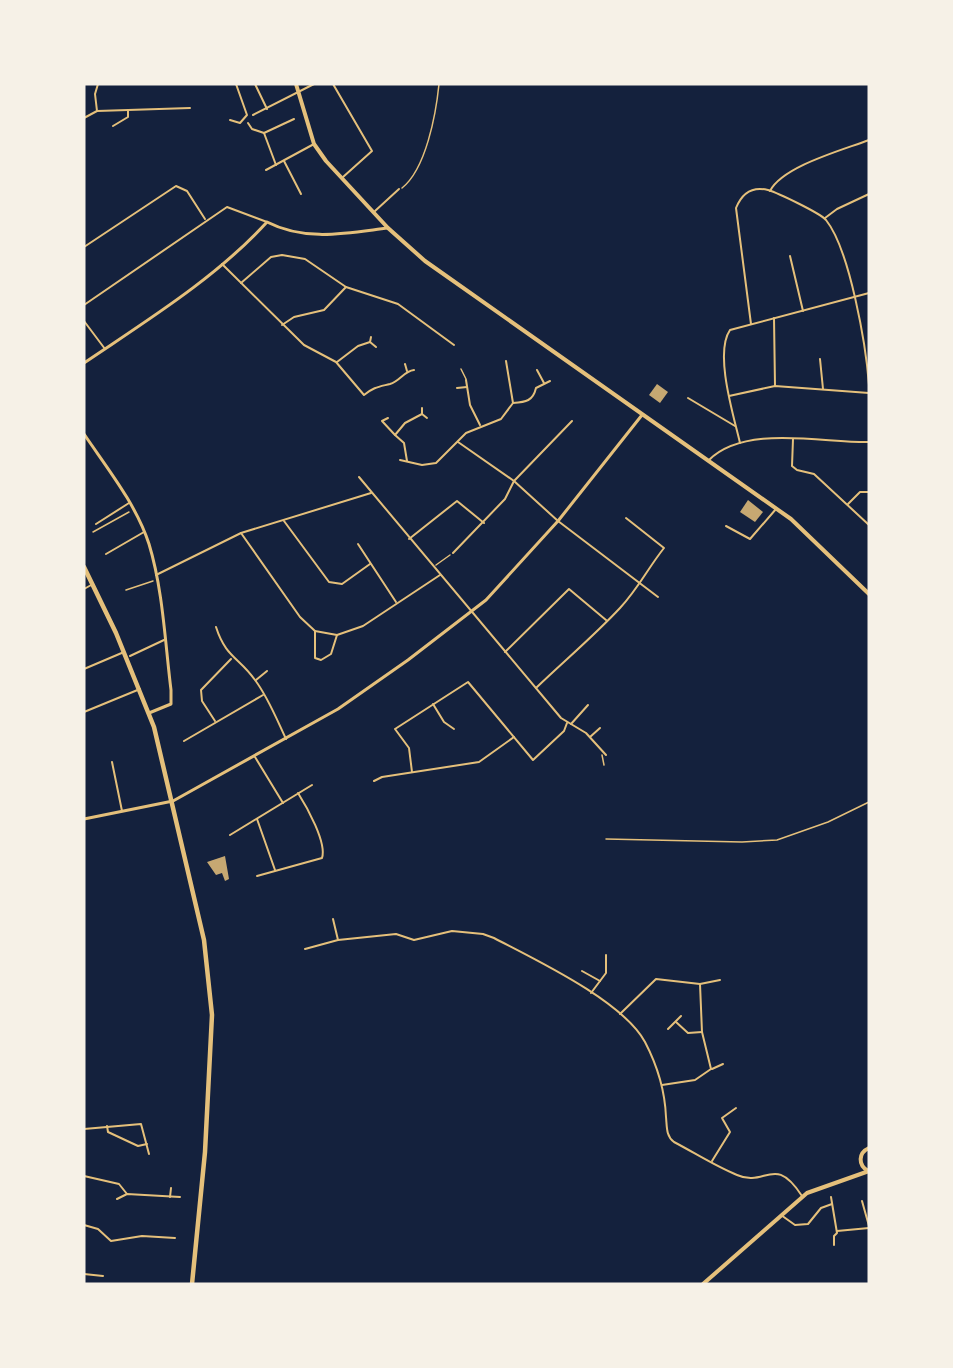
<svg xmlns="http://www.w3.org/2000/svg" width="953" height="1368" font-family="Commissioner,sans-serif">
<rect width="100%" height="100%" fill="#14213d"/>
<g fill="#c6a872">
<path d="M 657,384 L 668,392 L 660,403 L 649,395 Z"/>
<path d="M 748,500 L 763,512 L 755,522 L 740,512 Z"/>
<path d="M 225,856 L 229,879 L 225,881 L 222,873 L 216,875 L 207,862 Z"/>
</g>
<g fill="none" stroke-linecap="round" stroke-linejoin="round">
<g stroke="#e5c07b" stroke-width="1.5">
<path d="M 402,188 C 426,169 436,114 439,84"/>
<path d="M 93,532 L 129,512"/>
<path d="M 436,565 L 450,555"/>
<path d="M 126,590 L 153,581"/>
<path d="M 602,755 L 604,765"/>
</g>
<g stroke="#e5c07b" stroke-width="1.5">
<path d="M 461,369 L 466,379"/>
<path d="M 606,839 L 742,842 L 777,840 L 828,822 L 869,802"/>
</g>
<g stroke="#e5c07b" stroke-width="2">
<path d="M 255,84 L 267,109"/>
<path d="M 333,84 L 372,151 L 343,177"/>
<path d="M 97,111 L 95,94 L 98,84"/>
<path d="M 253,115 L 314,84"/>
<path d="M 84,118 L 97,111 L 190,108"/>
<path d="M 230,120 L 240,123 L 247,115 L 236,84"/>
<path d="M 248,123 L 252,129 L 264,133 L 294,119"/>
<path d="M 113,126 L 128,117 L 128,110"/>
<path d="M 264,133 L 276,165"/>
<path d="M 284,161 L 301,194"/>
<path d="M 266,170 L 314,144"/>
<path d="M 770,191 C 783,166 843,150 869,140"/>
<path d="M 375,211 L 399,189"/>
<path d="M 825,218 L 837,209 L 869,194"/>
<path d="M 84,247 L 176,186 L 187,191 L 205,219"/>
<path d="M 790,256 L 803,311"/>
<path d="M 222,264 L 304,345 L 336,362 L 364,395 C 374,387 378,387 390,384 C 400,381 404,371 414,370"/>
<path d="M 241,283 L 271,257 L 282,255 L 305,259 L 346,287 L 398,304 L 454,345"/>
<path d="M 84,305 L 227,207 L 267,222"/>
<path d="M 774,318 L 775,386"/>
<path d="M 84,321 L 105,349"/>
<path d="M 751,324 L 736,208 C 742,193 752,186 768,190 C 778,193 820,213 826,220 C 850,250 866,346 869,385"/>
<path d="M 282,325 L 294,317 L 324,310 L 346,287"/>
<path d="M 371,337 L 370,342 L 376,347"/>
<path d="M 820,359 L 823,389"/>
<path d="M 506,361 L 513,403"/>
<path d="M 337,362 L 358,346 L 370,342"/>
<path d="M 405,364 L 407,371"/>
<path d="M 537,370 L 544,383"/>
<path d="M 466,380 L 470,405 L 480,425"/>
<path d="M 457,388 L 467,387"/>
<path d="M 729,396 L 775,386 L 869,393"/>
<path d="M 688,398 L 735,426"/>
<path d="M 422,408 L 422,414"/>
<path d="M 388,418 L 382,421 L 395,435"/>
<path d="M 793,439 L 792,466 L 797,470 L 814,474 L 869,525"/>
<path d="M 458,442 L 514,481 L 558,521 L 658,597"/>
<path d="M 740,443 C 734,417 714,353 730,330 L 869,293"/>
<path d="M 400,460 L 422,465 L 436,463 L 466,433 L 501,419 L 513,403 C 526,402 533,401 536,388 L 550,381"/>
<path d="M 709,460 C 745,424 823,443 869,442"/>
<path d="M 407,461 L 404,443 L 395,435 L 405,423 L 422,414 L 427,418"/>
<path d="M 359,477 L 561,718 L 586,733 L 606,755"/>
<path d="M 848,504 L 860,492 L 869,492"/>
<path d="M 284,521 L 329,582 L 342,584 L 370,564"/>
<path d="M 96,524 L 129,503"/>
<path d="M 726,526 L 750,539 L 776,509"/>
<path d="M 241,533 L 300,617 L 315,631 L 337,635 L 363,626 L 440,575"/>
<path d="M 409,539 L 457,501 L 484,523"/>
<path d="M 358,544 L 396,602"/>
<path d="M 453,553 L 505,499 L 514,481 L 572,421"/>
<path d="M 106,554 L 144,532"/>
<path d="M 156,575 L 241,533 L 371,493"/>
<path d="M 84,589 L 93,584"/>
<path d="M 216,627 C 226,658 239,657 255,680 C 268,697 277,720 286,739"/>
<path d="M 315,631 L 315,658 L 321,660 L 331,654 L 337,635"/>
<path d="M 505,652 L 569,589 L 606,620"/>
<path d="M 130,656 L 164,640"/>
<path d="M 84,669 L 124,652"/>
<path d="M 256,680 L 267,671"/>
<path d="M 536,688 C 564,661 594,636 620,608 C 638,589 648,568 664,548 L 626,518"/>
<path d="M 433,704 L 444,722 L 454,729"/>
<path d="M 84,712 L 140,689"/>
<path d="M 215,721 L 202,701 L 201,690 L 231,659"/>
<path d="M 571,724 L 588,705"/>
<path d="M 590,737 L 600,728"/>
<path d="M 184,741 L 263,695"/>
<path d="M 255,757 L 283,803"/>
<path d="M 112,762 L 122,811"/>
<path d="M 412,772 L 409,748 L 395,729 L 468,682 L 533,760 L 564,731 L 567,723"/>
<path d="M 374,781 L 382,777 L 479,762 L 514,737"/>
<path d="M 257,819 L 275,870"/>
<path d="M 230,835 L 312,785"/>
<path d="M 257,876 L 322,858 C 327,843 307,807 298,793"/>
<path d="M 333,919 L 338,940"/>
<path d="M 305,949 L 338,940 L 396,934 L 414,940 L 452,931 L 483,934 L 494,938 C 536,960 623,1001 645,1042 C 657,1065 665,1092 666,1117 C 667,1127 666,1136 674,1142 C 695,1153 715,1166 737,1175 C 766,1188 774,1153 802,1196"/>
<path d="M 582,971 L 600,981"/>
<path d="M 700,984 L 720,980"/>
<path d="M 591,993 L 606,973 L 606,955"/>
<path d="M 620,1014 L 656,979 L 700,984 L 702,1032 L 711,1069 L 695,1080 L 662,1085"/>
<path d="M 676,1022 L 688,1033 L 702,1032"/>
<path d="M 668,1029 L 681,1016"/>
<path d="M 712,1069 L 723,1064"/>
<path d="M 107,1126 L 108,1132 L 138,1146 L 147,1144"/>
<path d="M 84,1129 L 141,1124 L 149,1154"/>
<path d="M 712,1161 L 730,1132 L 722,1118 L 736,1108"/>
<path d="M 84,1176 L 119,1184 L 127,1194"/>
<path d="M 170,1197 L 171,1188"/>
<path d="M 831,1197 L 837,1233 L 834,1236 L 834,1245"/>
<path d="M 117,1199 L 127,1194 L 180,1197"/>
<path d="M 862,1201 L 869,1226"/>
<path d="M 781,1215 L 795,1225 L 808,1224 L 821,1208 L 832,1204"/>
<path d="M 84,1225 L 98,1229 L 111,1241 L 142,1236 L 175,1238"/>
<path d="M 837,1231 L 869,1228"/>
<path d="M 84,1274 L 103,1276"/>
</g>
<g stroke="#e5c07b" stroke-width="3">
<path d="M 84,363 C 146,321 216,278 267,222 C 306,242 347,233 388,228"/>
<path d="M 84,434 C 107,468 136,504 149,544 C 163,590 165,642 171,690 L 171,704 L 149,713"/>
<path d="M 84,819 L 173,801 L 338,709 L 408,660 L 486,600 L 558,521 L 642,415"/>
</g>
<g stroke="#e5c07b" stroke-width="4">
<path d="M 868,1171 C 858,1165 858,1153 869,1148"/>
<path d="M 703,1284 L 807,1193 L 869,1171"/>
</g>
<path stroke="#e5c07b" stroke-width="4" d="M 296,84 L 314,144 L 326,161 L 388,228 L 425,261 L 791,519 L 869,594"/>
<path stroke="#e5c07b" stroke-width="4.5" d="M 84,567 L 116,633 L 154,727 L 204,940 L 212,1015 L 205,1152 L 192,1284"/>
</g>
<rect width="953" height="1368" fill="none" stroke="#f6f1e7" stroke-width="171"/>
</svg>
